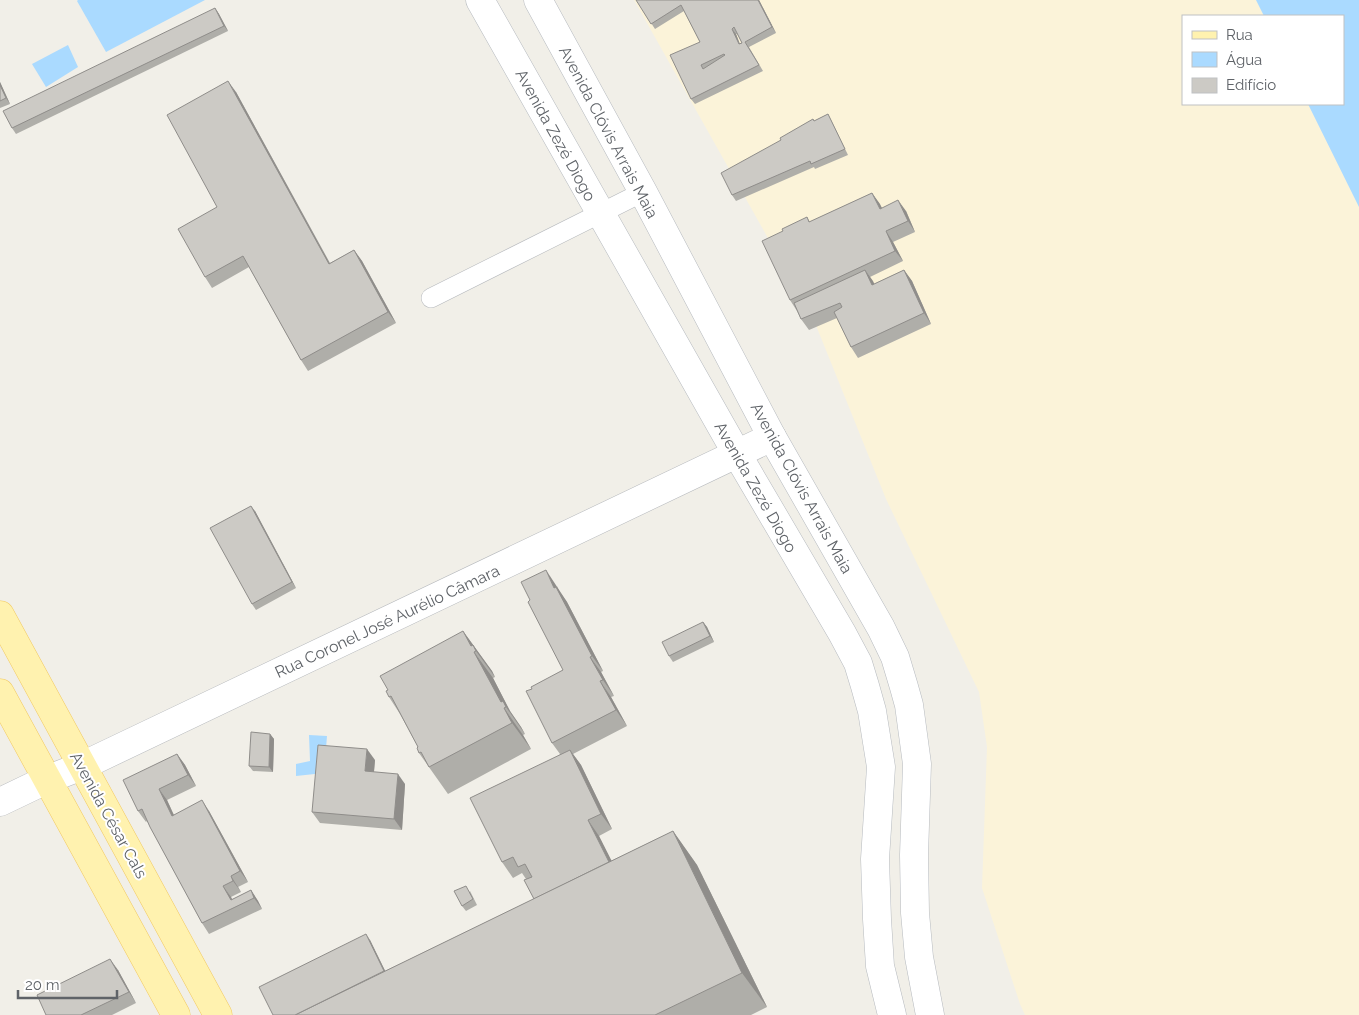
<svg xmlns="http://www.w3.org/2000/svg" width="1359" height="1015" font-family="Raleway,sans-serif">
<rect width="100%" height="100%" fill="#f1efe8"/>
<path fill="#fbf3d9" d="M 634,0 L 1256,0 L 1264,16 L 1183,16 L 1183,104 L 1308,104 L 1359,207 L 1359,1015 L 1025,1015 L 1020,1004 L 982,888 L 987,747 L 979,692 L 886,499 L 813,318 Z"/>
<g fill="#aadaff">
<path d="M 78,0 L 205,0 L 106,52 L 77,1 Z"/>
<path d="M 1256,0 L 1359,0 L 1359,207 L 1308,104 L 1343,104 L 1343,16 L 1264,16 Z"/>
<path d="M 68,45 L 78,67 L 46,87 L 32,64 Z"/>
<path d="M 309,735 L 327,736 L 324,773 L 296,776 L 296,764 L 310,761 Z"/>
</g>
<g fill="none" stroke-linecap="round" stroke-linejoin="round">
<defs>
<path id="service" d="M 431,298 L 643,192"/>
<path id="minor" d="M 0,802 L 46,780 L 82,766 L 772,437"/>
<g id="secondary">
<path d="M 480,0 L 737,454 L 842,633 L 858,663 L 865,686 L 872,711 L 881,767 L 875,859 L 877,919 L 880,966 L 892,1015"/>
<path d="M 538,0 L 643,192 L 772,437 L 881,628 L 895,657 L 904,687 L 909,705 L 917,764 L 914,855 L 915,913 L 919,957 L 930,1015"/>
</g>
<g id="primary">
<path d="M 0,615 L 218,1015"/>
<path d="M 0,693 L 176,1015"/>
</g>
</defs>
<use href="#service" stroke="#b5b8bc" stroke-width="20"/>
<use href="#minor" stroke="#b5b8bc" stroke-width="29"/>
<use href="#secondary" stroke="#b6babf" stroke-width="29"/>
<use href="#primary" stroke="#f2c960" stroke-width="29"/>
<use href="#service" stroke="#fff" stroke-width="19"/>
<use href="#minor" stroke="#fff" stroke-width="28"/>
<use href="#secondary" stroke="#fff" stroke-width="28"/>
<use href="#primary" stroke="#fff2af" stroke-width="28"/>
</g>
<g fill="#afaea9" fill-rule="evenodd">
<path d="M 636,0 L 759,0 L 776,33 L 749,47 L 763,71 L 695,104 L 691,99 L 700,42 L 684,11 L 655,29 ZM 736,34 L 737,34 L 742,43 L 740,44 Z"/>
<path d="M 215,8 L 219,14 L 228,31 L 16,134 L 12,128 Z"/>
<path d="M 0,82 L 10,104 L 0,108 Z"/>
<path d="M 236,92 L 330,263 L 354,250 L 362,261 L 396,323 L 308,371 L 301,360 L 249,267 L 212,288 L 205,277 L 217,207 Z"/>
<path d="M 828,114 L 831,120 L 848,155 L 815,169 L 814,167 L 736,201 L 732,195 L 781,140 L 813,119 L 814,121 Z"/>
<path d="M 872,193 L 882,208 L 906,211 L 915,232 L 893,242 L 903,261 L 870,277 L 874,284 L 904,270 L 912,281 L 931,324 L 858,358 L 851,347 L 837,318 L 809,330 L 801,319 L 797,311 L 790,300 L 783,231 L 807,217 L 810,222 Z"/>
<path d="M 255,511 L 296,588 L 256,610 L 252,604 Z"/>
<path d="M 557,586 L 559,591 L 567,602 L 603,671 L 601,672 L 614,696 L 611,697 L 627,726 L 573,754 L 581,765 L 612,829 L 599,836 L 611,861 L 673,831 L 697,865 L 767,1007 L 751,1015 L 273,1015 L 370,940 L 385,971 L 534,899 L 526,879 L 522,873 L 513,878 L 502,862 L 560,754 L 552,743 L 532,689 L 563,670 Z"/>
<path d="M 703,622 L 707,627 L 714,642 L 673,662 L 669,656 Z"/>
<path d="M 463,631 L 492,671 L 495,677 L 493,678 L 510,711 L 521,727 L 525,734 L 523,735 L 531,749 L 448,794 L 419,753 L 418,747 L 400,714 L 389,697 L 388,690 Z"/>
<path d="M 270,734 L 274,739 L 273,772 L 253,771 L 249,766 Z"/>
<path d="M 177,754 L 185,765 L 196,786 L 167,800 L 174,815 L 209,811 L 248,882 L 238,887 L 241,892 L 231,897 L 232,900 L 251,890 L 258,901 L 262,909 L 209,934 L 202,923 L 147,821 L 146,822 L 138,811 Z"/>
<path d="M 375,760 L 374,772 L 405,784 L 402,830 L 320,823 L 312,812 Z"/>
<path d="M 470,891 L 477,905 L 466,911 L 462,906 Z"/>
<path d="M 118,970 L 136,1003 L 112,1015 L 46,1015 Z"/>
</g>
<g fill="#8f8d8a">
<path d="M 758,0 L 759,0 L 776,33 L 772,27 Z"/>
<path d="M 215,8 L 219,14 L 228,31 L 224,26 Z"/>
<path d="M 732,29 L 736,34 L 742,50 L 739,44 Z"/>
<path d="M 228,81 L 236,92 L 336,275 L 329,264 Z"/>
<path d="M 0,82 L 10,104 L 6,98 L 0,85 Z"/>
<path d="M 872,193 L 880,204 L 887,219 L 880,209 Z"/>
<path d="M 898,200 L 906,211 L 915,232 L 908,221 Z"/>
<path d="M 886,231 L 893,242 L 903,261 L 895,251 Z"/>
<path d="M 354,250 L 362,261 L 396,323 L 388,312 Z"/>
<path d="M 865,270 L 873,281 L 880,296 L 872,285 Z"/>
<path d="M 904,270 L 912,281 L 931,324 L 924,313 Z"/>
<path d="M 251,506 L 255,511 L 296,588 L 292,582 Z"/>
<path d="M 546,570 L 567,602 L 603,671 L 592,656 L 554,588 Z"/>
<path d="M 703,622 L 707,627 L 714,642 L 710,636 Z"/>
<path d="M 463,631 L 492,671 L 495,677 L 476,651 L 471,646 Z"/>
<path d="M 474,652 L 493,678 L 510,711 L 521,727 L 525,734 L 506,707 L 501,702 Z"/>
<path d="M 590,657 L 601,672 L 614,696 L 603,680 Z"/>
<path d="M 600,681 L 611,697 L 627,726 L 616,710 Z"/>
<path d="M 504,708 L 523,735 L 531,749 L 512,723 Z"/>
<path d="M 270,734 L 274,739 L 273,772 L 269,767 Z"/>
<path d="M 367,749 L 375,760 L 373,782 L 365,771 Z"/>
<path d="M 570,750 L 581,765 L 612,829 L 601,814 Z"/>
<path d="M 177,754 L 185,765 L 196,786 L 188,775 Z"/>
<path d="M 398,774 L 405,784 L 402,830 L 394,819 Z"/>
<path d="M 159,789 L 167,800 L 179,827 L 172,816 Z"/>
<path d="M 202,800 L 209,811 L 248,882 L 240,871 Z"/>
<path d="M 588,820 L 599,836 L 626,889 L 615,874 Z"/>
<path d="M 673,831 L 697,865 L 767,1007 L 742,973 Z"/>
<path d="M 231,876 L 238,887 L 241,892 L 233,881 Z"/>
<path d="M 223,886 L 231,897 L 236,907 L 231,900 Z"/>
<path d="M 251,890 L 258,901 L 262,909 L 254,898 Z"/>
<path d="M 366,934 L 370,940 L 398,997 L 394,991 Z"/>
<path d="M 110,959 L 118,970 L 136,1003 L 129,992 Z"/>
</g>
<g fill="#cccac5" stroke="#8f8d8a" fill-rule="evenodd">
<path d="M 636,0 L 758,0 L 772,27 L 745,42 L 759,65 L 691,99 L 670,55 L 700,42 L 681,5 L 651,24 ZM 734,27 L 742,43 L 739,44 L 732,29 ZM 724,54 L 725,55 L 703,69 L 701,65 Z"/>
<path d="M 215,8 L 224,26 L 12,128 L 3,111 Z"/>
<path d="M 228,81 L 329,264 L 354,250 L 388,312 L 301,360 L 243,256 L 205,277 L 178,229 L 217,207 L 167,115 Z"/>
<path d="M 0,85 L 6,98 L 0,101 Z"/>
<path d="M 828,114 L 845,149 L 811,164 L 810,161 L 732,195 L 721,173 L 781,140 L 780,138 L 813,119 L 814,121 Z"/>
<path d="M 872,193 L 880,209 L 898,200 L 908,221 L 886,231 L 895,251 L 790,300 L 762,241 L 783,231 L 782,229 L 807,217 L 809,222 Z"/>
<path d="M 865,270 L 872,285 L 904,270 L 924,313 L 851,347 L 834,312 L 842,307 L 840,303 L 801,319 L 794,303 Z"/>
<path d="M 251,506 L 292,582 L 252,604 L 210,528 Z"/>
<path d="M 546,570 L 554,588 L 556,587 L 592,656 L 590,657 L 603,680 L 600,681 L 616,710 L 552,743 L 526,691 L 532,689 L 531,687 L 563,670 L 528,602 L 530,600 L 521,582 Z"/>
<path d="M 703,622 L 710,636 L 669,656 L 662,642 Z"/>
<path d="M 463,631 L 471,646 L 473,645 L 476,651 L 474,652 L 501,702 L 503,701 L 506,707 L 504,708 L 512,723 L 429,767 L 421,752 L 419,753 L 417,748 L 418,747 L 391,696 L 389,697 L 386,691 L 388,690 L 380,676 Z"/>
<path d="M 251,732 L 270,734 L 269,767 L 249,766 Z"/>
<path d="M 318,745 L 367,749 L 365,771 L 398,774 L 394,819 L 312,812 Z"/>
<path d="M 570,750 L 601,814 L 588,820 L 609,862 L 534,899 L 524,880 L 532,877 L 525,864 L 518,867 L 513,857 L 502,862 L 470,798 Z"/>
<path d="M 177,754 L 188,775 L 159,789 L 172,816 L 202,800 L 240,871 L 231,876 L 233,881 L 223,886 L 231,900 L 251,890 L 254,898 L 202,923 L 150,827 L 142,809 L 138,811 L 123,780 Z"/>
<path d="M 673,831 L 742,973 L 655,1015 L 295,1015 Z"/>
<path d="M 466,886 L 473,899 L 462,906 L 454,891 Z"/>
<path d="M 366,934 L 384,971 L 295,1015 L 273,1015 L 259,987 Z"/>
<path d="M 110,959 L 129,992 L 81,1015 L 46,1015 L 37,995 Z"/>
</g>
<g text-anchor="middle" stroke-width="4" stroke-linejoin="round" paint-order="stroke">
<g font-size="16" fill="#5f6368" stroke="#fff">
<text transform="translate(609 132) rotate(62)" y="6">Avenida Clóvis Arrais Maia</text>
<text transform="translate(556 135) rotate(61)" y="6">Avenida Zezé Diogo</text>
<text transform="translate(756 487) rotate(60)" y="6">Avenida Zezé Diogo</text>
<text transform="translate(802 488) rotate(61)" y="6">Avenida Clóvis Arrais Maia</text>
<text transform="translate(387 621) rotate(-25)" y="6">Rua Coronel José Aurélio Câmara</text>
<text transform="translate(109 815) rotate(61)" y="6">Avenida César Cals</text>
</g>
</g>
<rect x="1182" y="15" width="162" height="90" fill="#ffffff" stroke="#bfc1c3"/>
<rect x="1192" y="31" width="25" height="8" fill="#fff2af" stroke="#bfc1c3"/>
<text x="1226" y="40" font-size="15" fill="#5f6368">Rua</text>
<rect x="1192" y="52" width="25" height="15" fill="#aadaff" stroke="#bfc1c3"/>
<text x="1226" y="65" font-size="15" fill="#5f6368">Água</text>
<rect x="1192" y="78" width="25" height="15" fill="#cccac5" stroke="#bfc1c3"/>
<text x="1226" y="90" font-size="15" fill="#5f6368">Edifício</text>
<path d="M18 990v8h99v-8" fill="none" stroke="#5f6368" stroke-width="2.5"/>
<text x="25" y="990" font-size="15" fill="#5f6368" stroke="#ffffff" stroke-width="4" paint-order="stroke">20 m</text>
</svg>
